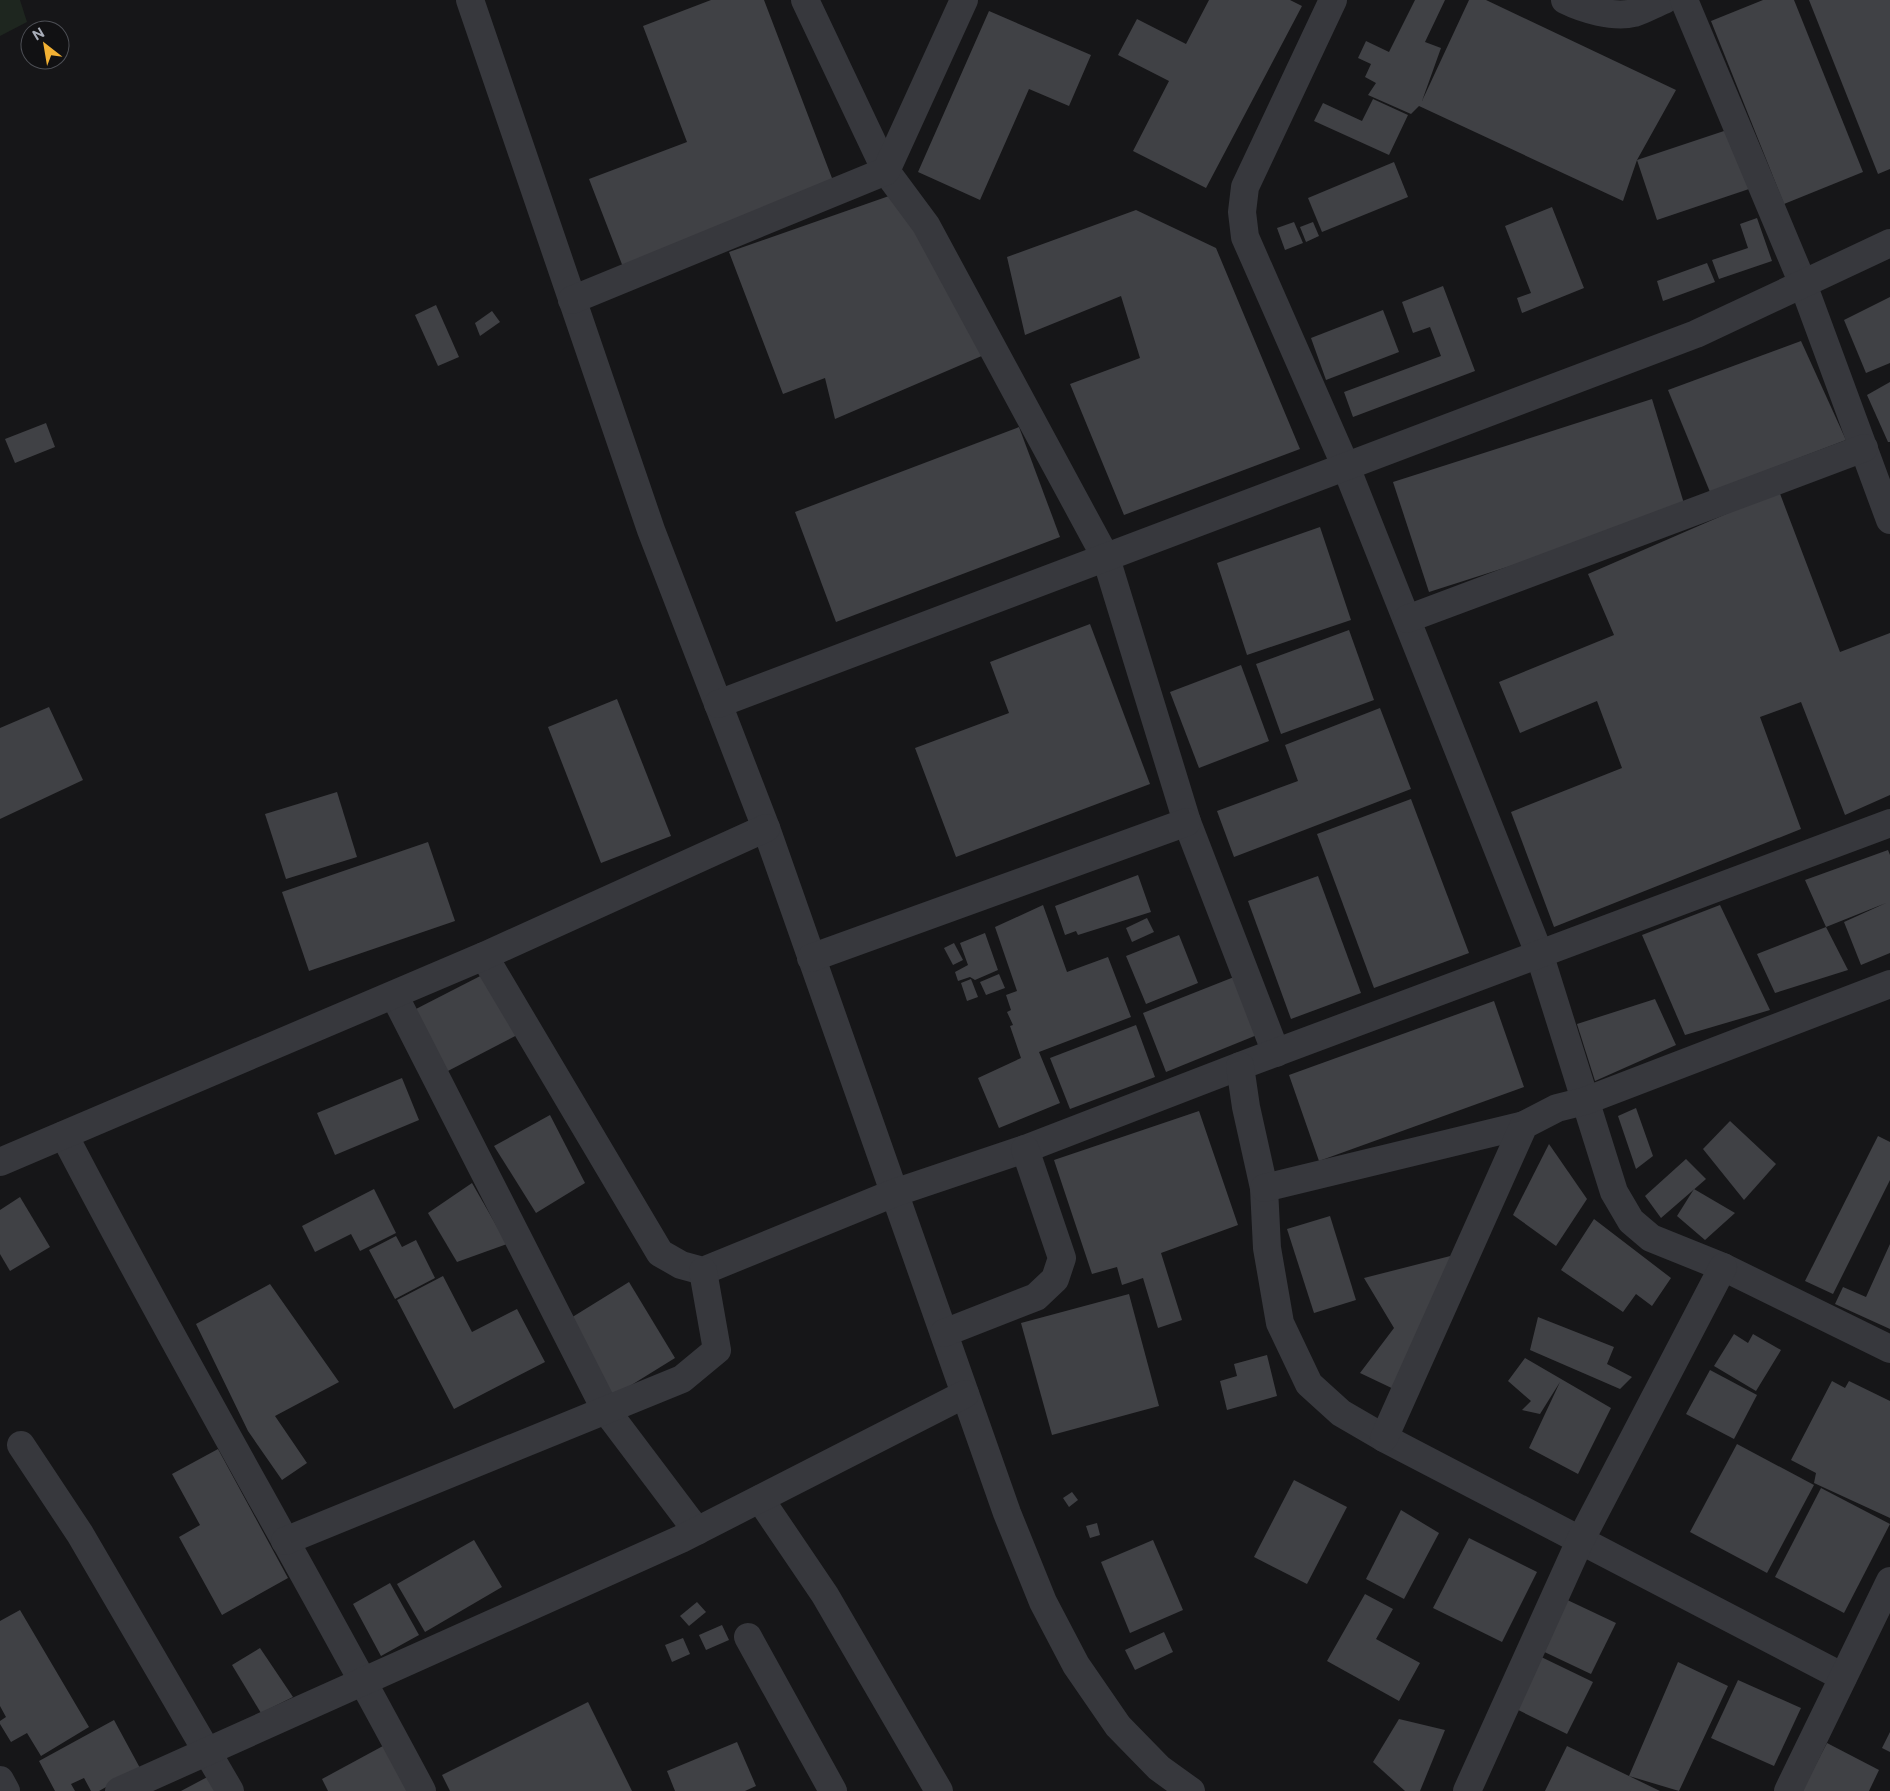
<svg xmlns="http://www.w3.org/2000/svg" width="1890" height="1791" font-family="'Public Sans',sans-serif">
<rect width="100%" height="100%" fill="#161618"/>
<path fill="#1e261f" d="M 0,0 L 20,0 L 27,22 L 0,36 Z"/>
<g fill="#404145">
<path d="M 711,0 L 764,0 L 835,186 L 623,267 L 589,179 L 687,142 L 643,26 Z"/>
<path d="M 1209,0 L 1290,0 L 1302,6 L 1206,188 L 1133,151 L 1169,81 L 1118,55 L 1137,19 L 1186,44 Z"/>
<path d="M 1415,0 L 1445,0 L 1425,42 L 1441,48 L 1422,101 L 1469,0 L 1486,0 L 1676,90 L 1637,160 L 1623,201 L 1419,106 L 1411,114 L 1368,95 L 1376,83 L 1365,77 L 1371,64 L 1358,58 L 1366,41 L 1389,52 Z"/>
<path d="M 1763,0 L 1794,0 L 1863,172 L 1784,204 L 1711,21 Z"/>
<path d="M 1809,0 L 1890,0 L 1890,169 L 1878,174 Z"/>
<path d="M 989,11 L 1091,55 L 1069,106 L 1029,89 L 980,200 L 918,172 Z"/>
<path d="M 1373,99 L 1408,115 L 1389,155 L 1314,121 L 1323,103 L 1362,121 Z"/>
<path d="M 1730,129 L 1749,189 L 1657,220 L 1637,160 Z"/>
<path d="M 1394,162 L 1408,197 L 1322,232 L 1308,198 Z"/>
<path d="M 889,196 L 928,234 L 984,355 L 835,419 L 825,378 L 783,394 L 729,252 Z"/>
<path d="M 1552,207 L 1584,288 L 1522,313 L 1517,298 L 1531,293 L 1505,226 Z"/>
<path d="M 1136,210 L 1216,248 L 1300,449 L 1124,515 L 1070,384 L 1140,358 L 1121,296 L 1025,335 L 1007,257 Z"/>
<path d="M 1757,218 L 1772,261 L 1719,279 L 1712,260 L 1748,248 L 1740,224 Z"/>
<path d="M 1294,222 L 1303,243 L 1285,250 L 1277,228 Z"/>
<path d="M 1313,222 L 1319,236 L 1306,242 L 1300,227 Z"/>
<path d="M 1707,263 L 1715,282 L 1663,301 L 1657,281 Z"/>
<path d="M 1443,286 L 1475,371 L 1353,417 L 1344,392 L 1441,356 L 1430,327 L 1413,333 L 1402,302 Z"/>
<path d="M 1890,297 L 1890,363 L 1866,373 L 1844,320 Z"/>
<path d="M 436,305 L 459,357 L 438,366 L 415,315 Z"/>
<path d="M 1383,310 L 1399,352 L 1326,380 L 1311,338 Z"/>
<path d="M 492,311 L 500,322 L 480,336 L 475,323 Z"/>
<path d="M 1801,341 L 1846,440 L 1710,492 L 1668,390 Z"/>
<path d="M 1890,382 L 1890,442 L 1888,442 L 1867,395 Z"/>
<path d="M 1652,399 L 1686,510 L 1429,592 L 1393,482 Z"/>
<path d="M 46,423 L 55,447 L 15,463 L 5,439 Z"/>
<path d="M 1019,427 L 1060,537 L 836,622 L 795,512 Z"/>
<path d="M 1779,491 L 1840,652 L 1890,633 L 1890,795 L 1845,815 L 1801,702 L 1760,717 L 1801,829 L 1554,927 L 1511,812 L 1622,768 L 1597,701 L 1520,733 L 1499,682 L 1614,635 L 1588,574 Z"/>
<path d="M 1320,527 L 1351,620 L 1247,655 L 1217,563 Z"/>
<path d="M 1090,624 L 1150,784 L 956,857 L 915,748 L 1009,713 L 990,662 Z"/>
<path d="M 1349,630 L 1374,700 L 1281,734 L 1256,664 Z"/>
<path d="M 1241,665 L 1269,741 L 1199,768 L 1170,692 Z"/>
<path d="M 617,699 L 671,836 L 601,863 L 548,727 Z"/>
<path d="M 49,707 L 83,780 L 0,819 L 0,728 Z"/>
<path d="M 1380,708 L 1411,789 L 1234,857 L 1217,811 L 1298,781 L 1285,745 Z"/>
<path d="M 337,792 L 357,857 L 286,879 L 265,814 Z"/>
<path d="M 1411,799 L 1469,953 L 1374,988 L 1317,834 Z"/>
<path d="M 428,842 L 455,921 L 309,971 L 282,892 Z"/>
<path d="M 1888,850 L 1890,855 L 1890,953 L 1861,965 L 1844,922 L 1886,903 L 1826,927 L 1805,880 Z"/>
<path d="M 1138,875 L 1151,912 L 1078,935 L 1076,931 L 1065,935 L 1055,906 Z"/>
<path d="M 1318,876 L 1361,993 L 1291,1019 L 1248,901 Z"/>
<path d="M 1043,905 L 1067,972 L 1108,957 L 1131,1017 L 1039,1052 L 1060,1103 L 999,1128 L 978,1078 L 1021,1058 L 1010,1026 L 1013,1025 L 1007,1012 L 1011,1010 L 1006,995 L 1017,991 L 995,927 Z"/>
<path d="M 1720,905 L 1770,1010 L 1685,1035 L 1642,935 Z"/>
<path d="M 1147,918 L 1154,932 L 1132,942 L 1126,928 Z"/>
<path d="M 1826,927 L 1848,970 L 1775,993 L 1757,954 Z"/>
<path d="M 985,933 L 998,970 L 975,980 L 970,977 L 958,981 L 955,972 L 968,965 L 960,943 Z"/>
<path d="M 1179,935 L 1198,983 L 1146,1004 L 1126,956 Z"/>
<path d="M 954,943 L 963,960 L 953,965 L 944,948 Z"/>
<path d="M 490,971 L 521,1033 L 446,1072 L 414,1010 Z"/>
<path d="M 999,974 L 1005,988 L 986,995 L 980,982 Z"/>
<path d="M 1234,977 L 1257,1035 L 1166,1072 L 1143,1013 Z"/>
<path d="M 971,979 L 978,997 L 967,1001 L 961,983 Z"/>
<path d="M 1655,999 L 1676,1045 L 1595,1081 L 1577,1024 Z"/>
<path d="M 1494,1001 L 1524,1087 L 1319,1161 L 1289,1075 Z"/>
<path d="M 1136,1025 L 1155,1077 L 1070,1109 L 1050,1058 Z"/>
<path d="M 402,1078 L 419,1120 L 335,1155 L 317,1113 Z"/>
<path d="M 1636,1108 L 1653,1156 L 1636,1169 L 1618,1116 Z"/>
<path d="M 1199,1111 L 1238,1225 L 1161,1253 L 1182,1320 L 1158,1328 L 1143,1278 L 1122,1285 L 1117,1267 L 1092,1274 L 1054,1160 Z"/>
<path d="M 550,1115 L 585,1183 L 536,1213 L 494,1146 Z"/>
<path d="M 1730,1121 L 1776,1164 L 1744,1200 L 1703,1149 Z"/>
<path d="M 1878,1136 L 1890,1142 L 1890,1180 L 1833,1294 L 1805,1281 Z"/>
<path d="M 1549,1144 L 1587,1199 L 1556,1246 L 1513,1215 Z"/>
<path d="M 1686,1159 L 1706,1179 L 1661,1218 L 1645,1196 Z"/>
<path d="M 472,1183 L 507,1244 L 457,1262 L 428,1213 Z"/>
<path d="M 374,1189 L 396,1233 L 360,1251 L 351,1234 L 315,1252 L 302,1226 Z"/>
<path d="M 1694,1189 L 1735,1213 L 1705,1240 L 1677,1216 Z"/>
<path d="M 20,1197 L 50,1247 L 10,1271 L 0,1254 L 0,1210 Z"/>
<path d="M 1330,1216 L 1356,1300 L 1314,1313 L 1287,1229 Z"/>
<path d="M 1594,1219 L 1671,1278 L 1652,1306 L 1636,1294 L 1623,1312 L 1561,1270 Z"/>
<path d="M 396,1236 L 402,1247 L 416,1240 L 435,1278 L 395,1299 L 369,1250 Z"/>
<path d="M 1890,1244 L 1890,1329 L 1835,1304 L 1843,1287 L 1866,1297 Z"/>
<path d="M 1466,1252 L 1400,1392 L 1360,1373 L 1394,1328 L 1364,1278 Z"/>
<path d="M 443,1276 L 472,1332 L 517,1309 L 545,1362 L 454,1409 L 397,1300 Z"/>
<path d="M 629,1282 L 675,1358 L 612,1397 L 566,1321 Z"/>
<path d="M 270,1284 L 339,1382 L 275,1416 L 307,1463 L 282,1480 L 248,1431 L 196,1324 Z"/>
<path d="M 1129,1294 L 1159,1406 L 1052,1435 L 1021,1323 Z"/>
<path d="M 1538,1317 L 1614,1347 L 1607,1364 L 1632,1377 L 1620,1389 L 1530,1350 Z"/>
<path d="M 1734,1334 L 1748,1343 L 1753,1334 L 1781,1350 L 1756,1391 L 1714,1366 Z"/>
<path d="M 1267,1355 L 1277,1396 L 1227,1410 L 1220,1381 L 1237,1376 L 1234,1364 Z"/>
<path d="M 1525,1358 L 1611,1408 L 1578,1474 L 1529,1448 L 1560,1382 L 1540,1414 L 1522,1410 L 1531,1401 L 1508,1381 Z"/>
<path d="M 1710,1370 L 1757,1395 L 1734,1439 L 1686,1414 Z"/>
<path d="M 1832,1381 L 1845,1388 L 1849,1381 L 1890,1401 L 1890,1518 L 1814,1483 L 1816,1473 L 1791,1460 Z"/>
<path d="M 1737,1444 L 1814,1485 L 1767,1573 L 1690,1532 Z"/>
<path d="M 218,1449 L 288,1578 L 222,1615 L 179,1537 L 200,1525 L 172,1474 Z"/>
<path d="M 1294,1480 L 1347,1507 L 1307,1584 L 1254,1557 Z"/>
<path d="M 1821,1488 L 1890,1524 L 1844,1613 L 1775,1577 Z"/>
<path d="M 1072,1492 L 1078,1500 L 1069,1507 L 1063,1498 Z"/>
<path d="M 1401,1510 L 1439,1533 L 1404,1599 L 1366,1579 Z"/>
<path d="M 1097,1523 L 1100,1535 L 1090,1538 L 1086,1526 Z"/>
<path d="M 1469,1538 L 1537,1572 L 1502,1642 L 1433,1608 Z"/>
<path d="M 474,1540 L 502,1587 L 425,1632 L 397,1584 Z"/>
<path d="M 1153,1540 L 1183,1610 L 1130,1633 L 1101,1562 Z"/>
<path d="M 390,1583 L 419,1635 L 381,1656 L 353,1604 Z"/>
<path d="M 1365,1594 L 1393,1609 L 1376,1639 L 1420,1663 L 1399,1701 L 1327,1661 Z"/>
<path d="M 1561,1597 L 1616,1623 L 1591,1674 L 1536,1648 Z"/>
<path d="M 697,1602 L 706,1612 L 689,1626 L 680,1616 Z"/>
<path d="M 20,1610 L 89,1727 L 41,1756 L 27,1733 L 11,1742 L 0,1724 L 0,1721 L 6,1717 L 0,1706 L 0,1621 Z"/>
<path d="M 722,1625 L 729,1640 L 706,1650 L 699,1635 Z"/>
<path d="M 1164,1632 L 1173,1652 L 1135,1670 L 1125,1650 Z"/>
<path d="M 683,1638 L 690,1654 L 672,1662 L 665,1645 Z"/>
<path d="M 260,1648 L 293,1697 L 261,1713 L 232,1665 Z"/>
<path d="M 1535,1654 L 1593,1682 L 1567,1734 L 1510,1706 Z"/>
<path d="M 1678,1662 L 1728,1686 L 1679,1791 L 1629,1776 L 1660,1791 L 1545,1791 L 1567,1746 L 1629,1776 Z"/>
<path d="M 1738,1680 L 1801,1708 L 1774,1766 L 1711,1738 Z"/>
<path d="M 588,1702 L 632,1791 L 450,1791 L 442,1775 Z"/>
<path d="M 1399,1719 L 1445,1730 L 1420,1791 L 1405,1791 L 1373,1762 Z"/>
<path d="M 114,1720 L 140,1768 L 99,1791 L 91,1791 L 84,1778 L 71,1784 L 75,1791 L 55,1791 L 39,1761 Z"/>
<path d="M 1890,1732 L 1890,1752 L 1882,1748 Z"/>
<path d="M 394,1740 L 412,1791 L 328,1791 L 322,1779 Z"/>
<path d="M 737,1742 L 756,1786 L 745,1791 L 675,1791 L 667,1771 Z"/>
<path d="M 1827,1743 L 1879,1770 L 1869,1791 L 1802,1791 Z"/>
<path d="M 213,1774 L 222,1791 L 181,1791 Z"/>
</g>
<g fill="none" stroke-linecap="round" stroke-linejoin="round">
<g stroke="#37383d" stroke-width="28">
<path d="M 470,0 L 651,530 L 766,828 L 1007,1513 L 1043,1602 L 1076,1665 L 1118,1726 L 1159,1768 L 1191,1791"/>
<path d="M 805,0 L 886,171 L 926,225 L 1106,558 L 1187,822 L 1276,1053"/>
<path d="M 1333,0 L 1245,187 L 1242,212 L 1245,237 L 1346,467 L 1539,953 L 1614,1192 L 1631,1221 L 1651,1238 L 1723,1267 L 1890,1349"/>
<path d="M 1565,0 C 1583,9 1613,18 1634,13 C 1644,10 1654,4 1664,0"/>
<path d="M 1684,0 L 1803,284 L 1890,520"/>
<path d="M 572,300 L 886,171 L 964,0"/>
<path d="M 1407,619 L 1864,448"/>
<path d="M 718,704 L 1696,334 L 1890,243"/>
<path d="M 484,956 L 660,1253 L 681,1265 L 703,1271 L 894,1193 L 1025,1149 L 1240,1066 L 1890,823"/>
<path d="M 811,958 L 1187,822"/>
<path d="M 394,995 L 605,1409 L 697,1531"/>
<path d="M 1240,1066 L 1246,1107 L 1264,1188 L 1267,1248 L 1280,1323 L 1309,1384 L 1341,1413 L 1384,1438 L 1843,1677"/>
<path d="M 64,1135 C 179,1356 305,1571 422,1791"/>
<path d="M 0,1162 L 484,956 L 766,828"/>
<path d="M 1264,1188 L 1524,1125"/>
<path d="M 944,1333 L 1036,1297 L 1055,1279 L 1062,1258 L 1025,1149"/>
<path d="M 1384,1438 L 1524,1125 L 1557,1108 L 1585,1101 L 1890,984"/>
<path d="M 21,1445 L 80,1534 L 230,1791"/>
<path d="M 760,1499 L 825,1595 L 939,1791"/>
<path d="M 285,1541 L 682,1379 L 717,1350 L 703,1271"/>
<path d="M 748,1637 L 833,1791"/>
<path d="M 0,1780 L 6,1791"/>
<path d="M 119,1791 L 681,1539 L 965,1394"/>
<path d="M 1467,1791 L 1580,1541 L 1723,1267"/>
<path d="M 1788,1791 L 1890,1581"/>
</g>
</g>
<g transform="translate(45 45) rotate(329)"><circle r="24" fill="#111113" stroke="#4d4f55"/>
<path d="M0-4L9 19L0 12L-9 19Z" fill="#f2b134"/>
<text y="-8" font-size="14" font-weight="bold" text-anchor="middle" fill="#a8adb8">N</text>
</g>
</svg>
